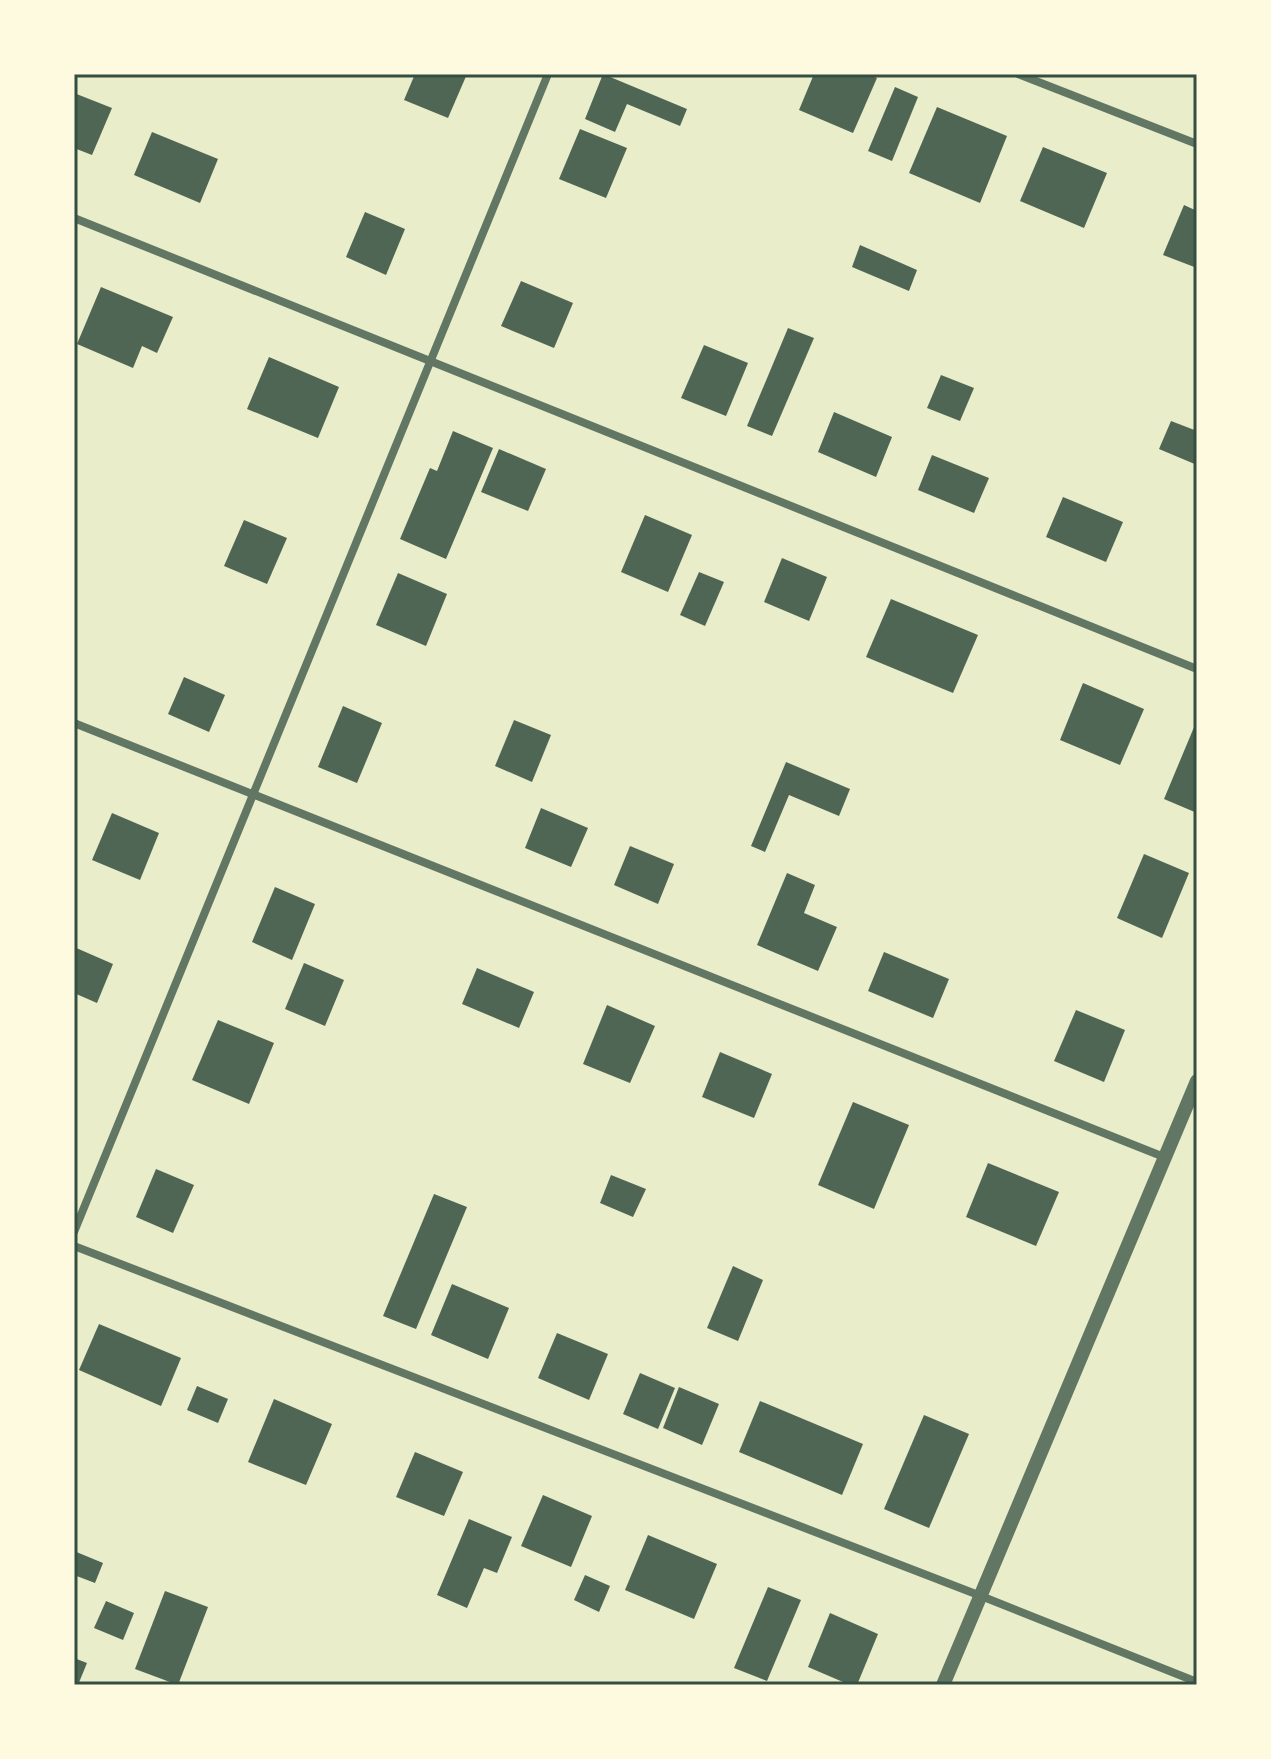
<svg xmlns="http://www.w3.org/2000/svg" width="1271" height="1759" font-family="'Roboto Condensed',sans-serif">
<rect width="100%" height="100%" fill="#e9edc9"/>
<g fill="#4f6655">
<path d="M 415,74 L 467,74 L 448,118 L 404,100 Z"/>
<path d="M 603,74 L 687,109 L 680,126 L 627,104 L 615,132 L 585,119 Z"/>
<path d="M 814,74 L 868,74 L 877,78 L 853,133 L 799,110 Z"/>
<path d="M 895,87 L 918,97 L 892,161 L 868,151 Z"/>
<path d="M 74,93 L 112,108 L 92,155 L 74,148 Z"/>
<path d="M 937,107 L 1007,136 L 980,203 L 909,173 Z"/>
<path d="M 580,129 L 627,148 L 606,198 L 559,179 Z"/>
<path d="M 152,132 L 218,159 L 200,203 L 134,175 Z"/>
<path d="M 1043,147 L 1107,173 L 1084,228 L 1020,201 Z"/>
<path d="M 1184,205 L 1197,211 L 1197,268 L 1163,255 Z"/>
<path d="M 365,212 L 405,229 L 386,275 L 346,257 Z"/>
<path d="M 860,245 L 917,270 L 909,291 L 852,267 Z"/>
<path d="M 521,281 L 573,303 L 554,348 L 501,326 Z"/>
<path d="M 101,287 L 173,317 L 157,353 L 142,346 L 133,368 L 77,344 Z"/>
<path d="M 788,328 L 814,338 L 772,436 L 747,426 Z"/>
<path d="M 704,345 L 748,363 L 726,416 L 681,398 Z"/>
<path d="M 269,357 L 339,387 L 318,438 L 247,409 Z"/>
<path d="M 941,375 L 974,388 L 960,421 L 927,408 Z"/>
<path d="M 834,412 L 892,437 L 876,477 L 818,452 Z"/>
<path d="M 1171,421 L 1197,431 L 1197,465 L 1159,449 Z"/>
<path d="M 453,431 L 493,448 L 446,559 L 400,539 L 430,468 L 437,471 Z"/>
<path d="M 499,449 L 546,469 L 528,511 L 481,492 Z"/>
<path d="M 932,455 L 989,478 L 974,513 L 918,490 Z"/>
<path d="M 1063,497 L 1123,522 L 1106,562 L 1046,537 Z"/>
<path d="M 645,515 L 692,535 L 668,592 L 621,572 Z"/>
<path d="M 244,520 L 287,538 L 267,584 L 224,566 Z"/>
<path d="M 782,558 L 827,577 L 809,621 L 764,602 Z"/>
<path d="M 699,572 L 724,582 L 705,626 L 680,615 Z"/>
<path d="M 398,573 L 447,594 L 426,646 L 376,625 Z"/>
<path d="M 891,599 L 978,635 L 953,693 L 866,657 Z"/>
<path d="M 184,677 L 225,695 L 209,732 L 168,714 Z"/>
<path d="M 1083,683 L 1144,709 L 1120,765 L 1060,740 Z"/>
<path d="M 343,706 L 382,723 L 357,783 L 318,767 Z"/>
<path d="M 514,720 L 551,735 L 532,782 L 495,766 Z"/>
<path d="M 1197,720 L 1197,813 L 1164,799 Z"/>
<path d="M 786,762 L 850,789 L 839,816 L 789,795 L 765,852 L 751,846 Z"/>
<path d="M 541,808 L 588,828 L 571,867 L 525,848 Z"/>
<path d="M 112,813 L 159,833 L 140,880 L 92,860 Z"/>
<path d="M 630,846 L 674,864 L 658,904 L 614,885 Z"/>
<path d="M 1144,854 L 1189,873 L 1162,938 L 1117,918 Z"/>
<path d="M 787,873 L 815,885 L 804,913 L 837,927 L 818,971 L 757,945 Z"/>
<path d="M 275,887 L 315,904 L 292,960 L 252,942 Z"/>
<path d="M 74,947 L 113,964 L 97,1003 L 74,993 Z"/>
<path d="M 884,952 L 949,979 L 933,1018 L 868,991 Z"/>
<path d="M 304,963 L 344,980 L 325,1026 L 285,1009 Z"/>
<path d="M 477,968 L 534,992 L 519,1028 L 462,1004 Z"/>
<path d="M 607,1005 L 655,1026 L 630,1083 L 583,1064 Z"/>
<path d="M 1076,1010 L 1125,1030 L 1104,1082 L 1054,1061 Z"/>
<path d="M 218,1020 L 274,1043 L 249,1104 L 192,1080 Z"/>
<path d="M 720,1052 L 772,1074 L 754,1118 L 702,1097 Z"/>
<path d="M 853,1102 L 909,1125 L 874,1209 L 818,1185 Z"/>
<path d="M 988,1163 L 1059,1192 L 1036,1246 L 966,1217 Z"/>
<path d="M 156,1169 L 194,1185 L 173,1233 L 136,1217 Z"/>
<path d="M 611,1175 L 646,1189 L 633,1217 L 600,1203 Z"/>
<path d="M 434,1194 L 467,1207 L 416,1329 L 383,1316 Z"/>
<path d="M 733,1266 L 763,1280 L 738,1341 L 707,1328 Z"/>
<path d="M 452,1284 L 509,1308 L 488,1359 L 431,1335 Z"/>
<path d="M 99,1324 L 181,1358 L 161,1406 L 79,1370 Z"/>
<path d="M 557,1333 L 608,1354 L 589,1400 L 538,1378 Z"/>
<path d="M 640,1373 L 675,1388 L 658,1429 L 623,1414 Z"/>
<path d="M 197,1386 L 228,1399 L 218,1423 L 187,1410 Z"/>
<path d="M 679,1387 L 719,1404 L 702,1445 L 663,1428 Z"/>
<path d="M 274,1399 L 332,1424 L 306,1485 L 248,1462 Z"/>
<path d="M 760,1401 L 863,1444 L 842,1495 L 739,1452 Z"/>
<path d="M 924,1415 L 969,1434 L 929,1528 L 884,1509 Z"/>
<path d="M 415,1452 L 463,1472 L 444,1516 L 396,1497 Z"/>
<path d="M 543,1495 L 592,1516 L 571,1567 L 521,1546 Z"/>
<path d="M 469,1519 L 512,1537 L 497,1573 L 484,1568 L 467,1608 L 437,1595 Z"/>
<path d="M 648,1535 L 717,1564 L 694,1619 L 625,1590 Z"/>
<path d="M 74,1551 L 103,1563 L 95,1583 L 74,1575 Z"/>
<path d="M 585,1575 L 610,1586 L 599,1612 L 574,1600 Z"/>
<path d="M 768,1587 L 801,1600 L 767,1681 L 734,1668 Z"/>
<path d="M 165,1591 L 208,1607 L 178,1685 L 135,1669 Z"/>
<path d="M 106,1601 L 134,1613 L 123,1640 L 94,1628 Z"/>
<path d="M 830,1613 L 878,1634 L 857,1685 L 850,1685 L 808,1667 Z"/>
<path d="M 74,1658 L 87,1663 L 78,1685 L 74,1685 Z"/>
</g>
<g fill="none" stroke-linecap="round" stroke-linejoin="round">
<g stroke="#617663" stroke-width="8">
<path d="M 1018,74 L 1197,144"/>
<path d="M 74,218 L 1197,669"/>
<path d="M 74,723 L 1164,1157"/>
<path d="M 74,1232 L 548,74"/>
<path d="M 74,1246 L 981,1596 L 1197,1682"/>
</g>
<path stroke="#617663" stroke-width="14" d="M 943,1685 L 1197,1081"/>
</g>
<rect width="1271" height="1759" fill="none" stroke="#fefae0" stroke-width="152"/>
<rect x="76" y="76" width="1119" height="1607" fill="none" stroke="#344e41" stroke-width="3"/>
</svg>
